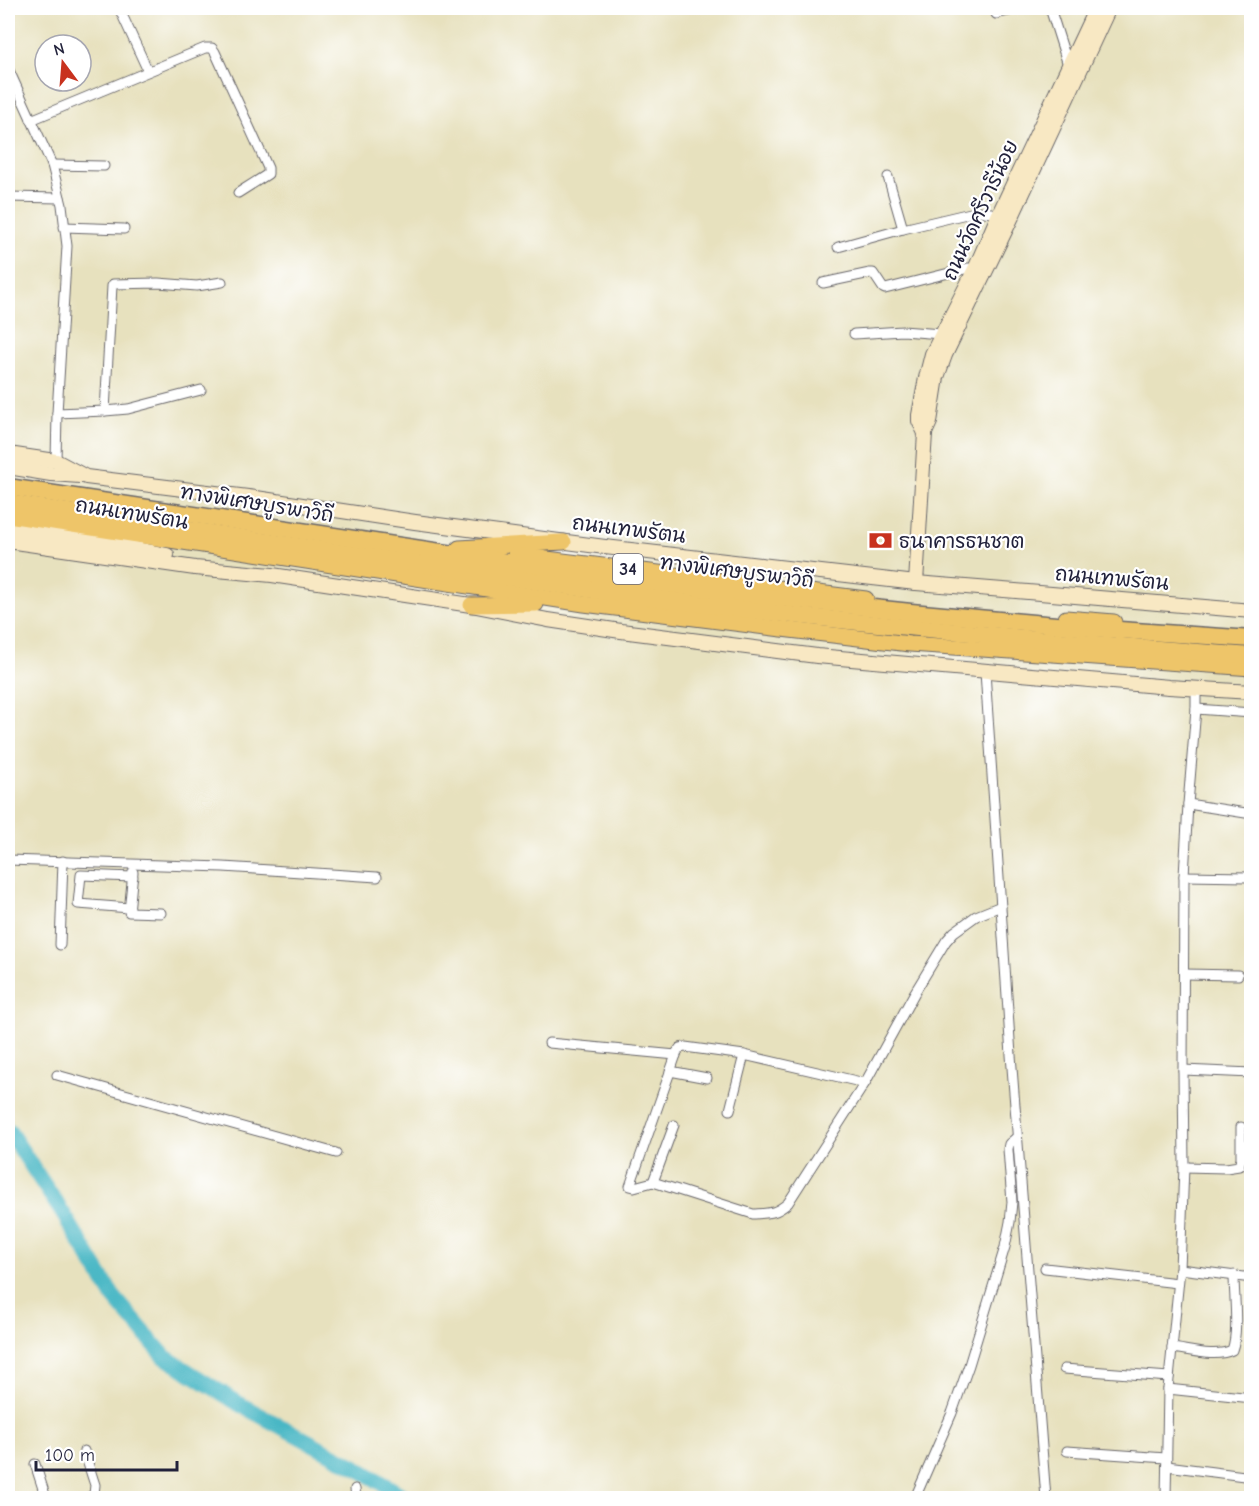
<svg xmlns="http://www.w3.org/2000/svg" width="1259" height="1506" font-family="'Comic Neue','Playpen Sans Thai',sans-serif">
<rect width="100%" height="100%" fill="#fff"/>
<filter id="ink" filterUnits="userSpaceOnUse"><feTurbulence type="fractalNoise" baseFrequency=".0167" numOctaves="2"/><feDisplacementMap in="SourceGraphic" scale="12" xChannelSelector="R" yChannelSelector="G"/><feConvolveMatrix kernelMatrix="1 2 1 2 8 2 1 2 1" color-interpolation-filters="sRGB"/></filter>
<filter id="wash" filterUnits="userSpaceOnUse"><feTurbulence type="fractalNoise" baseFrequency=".008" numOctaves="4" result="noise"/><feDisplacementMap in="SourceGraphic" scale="24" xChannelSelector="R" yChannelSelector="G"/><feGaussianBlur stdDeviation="1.35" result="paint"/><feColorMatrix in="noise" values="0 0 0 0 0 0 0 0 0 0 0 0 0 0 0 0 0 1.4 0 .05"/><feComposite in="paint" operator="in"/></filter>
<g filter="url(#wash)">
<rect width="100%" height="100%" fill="#e7e1be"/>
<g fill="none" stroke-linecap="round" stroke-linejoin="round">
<path stroke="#4ab7c5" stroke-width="16" d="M 8,1130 L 64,1215 L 113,1296 L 165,1357 L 241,1405 L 356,1467 L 406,1498"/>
</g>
</g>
<g filter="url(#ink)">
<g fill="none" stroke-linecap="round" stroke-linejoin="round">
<defs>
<g id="minor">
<path d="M 119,8 L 148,71"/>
<path d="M 1050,8 L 1068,65"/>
<path d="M 996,14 L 1022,8"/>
<path d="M 8,68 L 52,165 L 62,205 L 67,246 L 57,413 L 56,461"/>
<path d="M 31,120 L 205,48 L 212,48 L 215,52 L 268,168 L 268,174 L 238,193"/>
<path d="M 52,165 L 104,166"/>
<path d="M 888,177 L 903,229"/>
<path d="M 8,197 L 60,198"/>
<path d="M 64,227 L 124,229"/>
<path d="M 838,247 L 903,229 L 979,211 L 991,213 L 998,216"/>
<path d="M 823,283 L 870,273 L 873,273 L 883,288 L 885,289 L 961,270 L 968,268 L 975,269"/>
<path d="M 854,334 L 903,331 L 941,334"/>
<path d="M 105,411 L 112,286 L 113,284 L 158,283 L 197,286 L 222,282"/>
<path d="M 57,413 L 105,411 L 128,409 L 201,390"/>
<path d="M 985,672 L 1011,1055 L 1046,1498"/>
<path d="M 1196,709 L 1252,713"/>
<path d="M 1188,804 L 1252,814"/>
<path d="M 8,860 L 223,867 L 377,877"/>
<path d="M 133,872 L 129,912 L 161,913"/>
<path d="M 1184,876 L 1249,877"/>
<path d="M 130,908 L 78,904 L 81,875 L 133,877"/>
<path d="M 60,945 L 63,861"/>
<path d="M 1184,974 L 1238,975"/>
<path d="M 549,1043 L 676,1055"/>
<path d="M 1183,1070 L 1252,1073"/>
<path d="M 670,1071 L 707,1078"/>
<path d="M 57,1075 L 336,1153"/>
<path d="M 730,1110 L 744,1055"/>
<path d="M 674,1125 L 653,1182 L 753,1214 C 770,1213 775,1214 788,1203 L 865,1083 L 915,992 L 946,941 L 954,932 L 976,916 L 1001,906"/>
<path d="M 1184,1167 L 1226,1168 L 1239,1166 L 1241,1159 L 1241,1127"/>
<path d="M 653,1182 L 634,1187 L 630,1186 L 677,1052 L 680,1048 L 685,1047 L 744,1055 L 865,1083"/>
<path d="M 1045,1268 L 1178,1283"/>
<path d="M 1180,1269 L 1252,1278"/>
<path d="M 1172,1348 C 1189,1350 1216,1358 1232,1350 C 1239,1332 1234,1296 1234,1275"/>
<path d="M 1064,1369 L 1169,1377"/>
<path d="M 1168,1389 L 1252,1398"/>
<path d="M 84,1451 L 95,1485 L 94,1494 L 88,1498"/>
<path d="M 1067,1451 L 1166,1458"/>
<path d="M 35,1464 L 46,1498"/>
<path d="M 1167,1466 L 1252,1477"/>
<path d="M 355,1489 L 356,1498"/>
<path d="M 915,1498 L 952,1413 L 969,1365 L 1005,1247 L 1010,1222 L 1012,1202 L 1008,1149 L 1009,1144 L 1017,1137"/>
<path d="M 1166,1498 L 1168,1389 L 1180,1269 L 1184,1167 L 1183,1070 L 1184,876 L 1188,804 L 1196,709 L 1196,688"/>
</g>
<g id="secondary">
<path d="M 925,433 L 919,421 L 919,415 L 926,378 L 932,354 L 975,269 L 998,216 L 1096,8"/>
<path d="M 8,454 L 56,461 L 86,477 L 256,498 L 415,522 L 605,547 L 916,583 L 1028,592 L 1252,611"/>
<path d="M 8,467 L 51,474 L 80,476"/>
<path d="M 8,529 L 117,545 L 167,555"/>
<path d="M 8,541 L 195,568 L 272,575 L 471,605 L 548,620 L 621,631 L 817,656 L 1169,687 L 1252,692"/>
<path d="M 916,583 L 925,433 L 930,422 L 937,377 L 945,355 L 1009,223 L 1109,8"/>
</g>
<g id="trunk">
<path d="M 8,515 L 584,604 L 790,630 L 910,644 L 1252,668"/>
<path d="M 459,548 L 564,542"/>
<path d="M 515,555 L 866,599"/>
<path d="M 471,605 L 536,604"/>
<path d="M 1066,618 L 1114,622"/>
</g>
<g id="motorway">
<path d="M 8,487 L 601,576 L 759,596 L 911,612 L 1090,628 L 1252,639"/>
<path d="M 8,503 C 205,532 402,563 600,591 C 816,621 1034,640 1252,656"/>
</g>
</defs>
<use href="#minor" stroke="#676569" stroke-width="11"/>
<use href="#secondary" stroke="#676569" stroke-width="16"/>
<use href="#trunk" stroke="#676569" stroke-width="17"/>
<use href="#motorway" stroke="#676569" stroke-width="19"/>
<use href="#minor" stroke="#fff" stroke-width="9"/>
<use href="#secondary" stroke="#f8e8c3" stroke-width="14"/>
<use href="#trunk" stroke="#eec569" stroke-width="15"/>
<use href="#motorway" stroke="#eec569" stroke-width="16"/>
</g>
</g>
<defs>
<symbol id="bank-bare" viewBox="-9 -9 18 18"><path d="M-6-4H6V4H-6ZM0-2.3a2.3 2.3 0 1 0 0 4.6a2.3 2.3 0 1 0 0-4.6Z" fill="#c8321e" stroke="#fff" stroke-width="2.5" paint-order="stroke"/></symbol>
</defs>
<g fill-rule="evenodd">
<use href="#bank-bare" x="864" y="524" width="33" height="33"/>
</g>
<g text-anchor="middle" stroke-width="4.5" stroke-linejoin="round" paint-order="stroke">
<rect fill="#fff" stroke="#646476" stroke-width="1.5" x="613" y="554" width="30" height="30" rx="4.5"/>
<g font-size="18" font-weight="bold" fill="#22223b">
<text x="628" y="575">34</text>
</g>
<g font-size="20" fill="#22223b" stroke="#fff">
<text transform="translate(980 210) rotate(-65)" y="7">ถนนวัดศรีวารีน้อย</text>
<text transform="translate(257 503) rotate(9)" y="7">ทางพิเศษบูรพาวิถี</text>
<text transform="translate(132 513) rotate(9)" y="7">ถนนเทพรัตน</text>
<text transform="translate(629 529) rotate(7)" y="7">ถนนเทพรัตน</text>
<text transform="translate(737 571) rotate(7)" y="7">ทางพิเศษบูรพาวิถี</text>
<text transform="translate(1112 578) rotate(5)" y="7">ถนนเทพรัตน</text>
</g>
<g font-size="20" fill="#22223b" stroke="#fff" text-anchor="start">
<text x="899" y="548">ธนาคารธนชาต</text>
</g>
</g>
<rect width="1259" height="1506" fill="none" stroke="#fff" stroke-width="30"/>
<g transform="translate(63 63) rotate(344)"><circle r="28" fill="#ffffff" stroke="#a7a7b1" stroke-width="1.5"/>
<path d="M0-4.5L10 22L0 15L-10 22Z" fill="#c8321e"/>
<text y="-9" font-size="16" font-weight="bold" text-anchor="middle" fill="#22223b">N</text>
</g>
<path d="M36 1461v9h141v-9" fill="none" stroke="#22223b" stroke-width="3"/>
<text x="45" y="1461" font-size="18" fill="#22223b" stroke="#ffffff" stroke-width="4.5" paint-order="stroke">100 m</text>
</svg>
